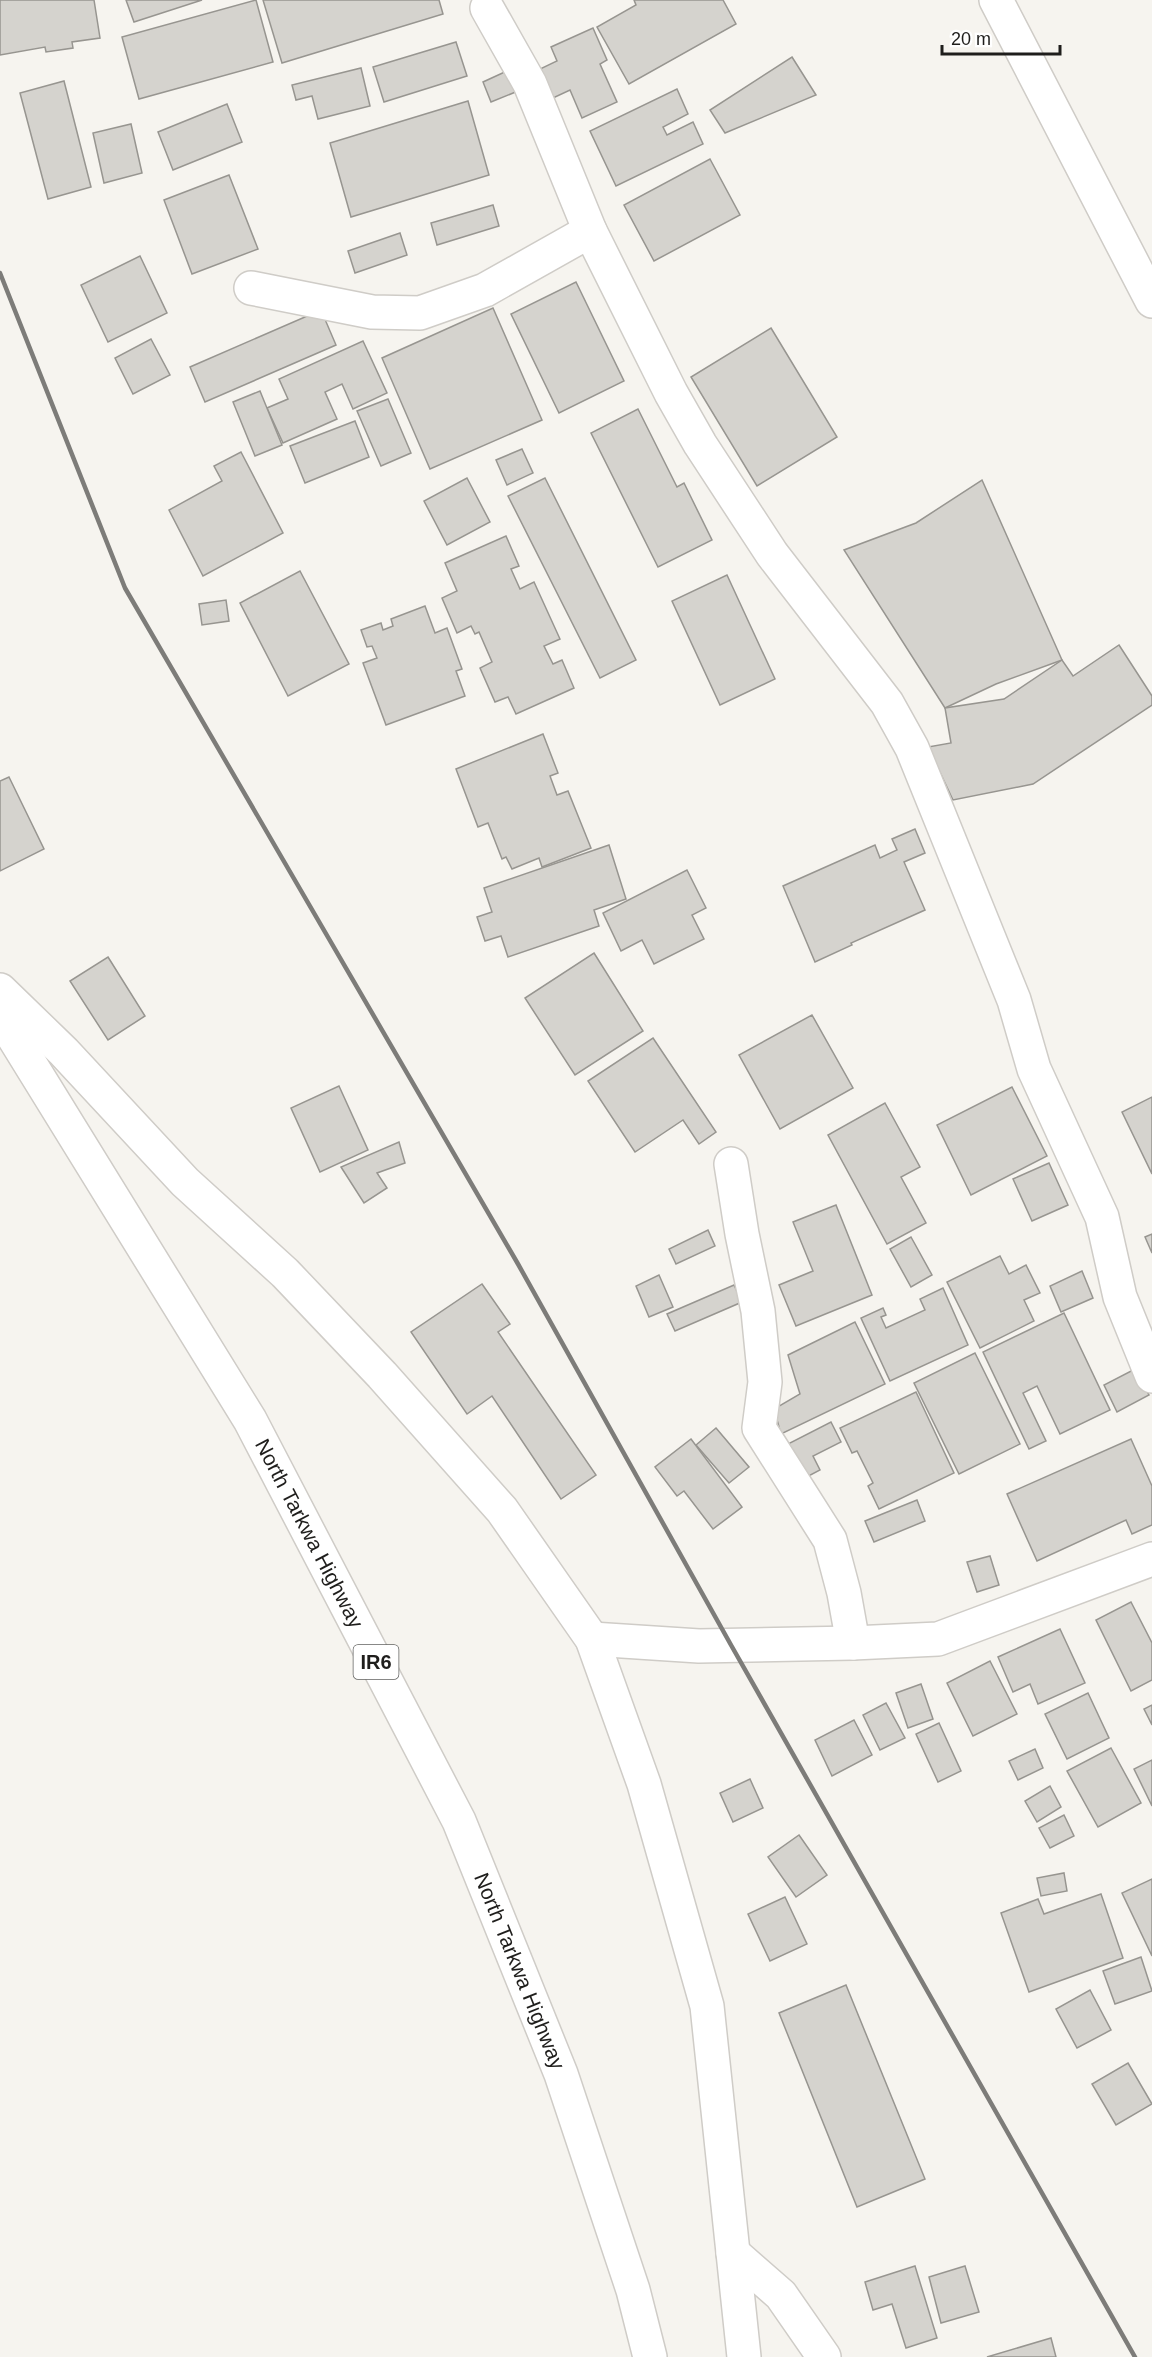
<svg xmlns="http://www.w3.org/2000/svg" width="1152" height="2357" font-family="Arial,sans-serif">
<rect width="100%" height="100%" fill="#f6f4ef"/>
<g fill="#d5d3ce" stroke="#979590" stroke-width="1.5">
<path d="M 0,0 L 94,0 L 100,38 L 72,42 L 73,48 L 46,52 L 45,47 L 0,55 Z"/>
<path d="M 126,0 L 202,0 L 134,22 Z"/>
<path d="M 256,0 L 273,62 L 139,99 L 122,37 Z"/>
<path d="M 263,0 L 439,0 L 443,14 L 282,63 Z"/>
<path d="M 634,0 L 723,0 L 736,24 L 629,84 L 597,27 L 636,5 Z"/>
<path d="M 593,28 L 607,60 L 600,64 L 617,102 L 582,118 L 570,90 L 553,98 L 540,69 L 557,61 L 551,47 Z"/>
<path d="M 456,42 L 467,76 L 384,102 L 373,67 Z"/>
<path d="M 792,57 L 816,95 L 725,133 L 710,110 Z"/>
<path d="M 361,68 L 370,106 L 318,119 L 312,96 L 296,100 L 292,85 Z"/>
<path d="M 509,70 L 518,91 L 491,102 L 483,82 Z"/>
<path d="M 64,81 L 91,187 L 48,199 L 20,93 Z"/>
<path d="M 677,89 L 688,114 L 663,127 L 667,135 L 693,122 L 703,144 L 616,186 L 590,131 Z"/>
<path d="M 468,101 L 489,175 L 351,217 L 330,143 Z"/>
<path d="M 227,104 L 242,142 L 173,170 L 158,132 Z"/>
<path d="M 131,124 L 142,173 L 104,183 L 93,133 Z"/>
<path d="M 710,159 L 740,215 L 654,261 L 624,205 Z"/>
<path d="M 229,175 L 258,249 L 192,274 L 164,200 Z"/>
<path d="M 493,205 L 499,226 L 437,245 L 431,223 Z"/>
<path d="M 400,233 L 407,255 L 355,273 L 348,251 Z"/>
<path d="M 140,256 L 167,313 L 108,342 L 81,285 Z"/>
<path d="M 576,282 L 624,381 L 559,413 L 511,314 Z"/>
<path d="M 493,308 L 542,420 L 430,469 L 382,358 Z"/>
<path d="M 321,310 L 336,345 L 205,402 L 190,367 Z"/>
<path d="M 771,328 L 837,437 L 757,486 L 691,377 Z"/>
<path d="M 151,339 L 170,375 L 133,394 L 115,358 Z"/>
<path d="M 363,341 L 387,393 L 353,409 L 342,384 L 325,392 L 337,419 L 283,443 L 267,408 L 288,399 L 279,379 Z"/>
<path d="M 260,391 L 282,445 L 255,456 L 233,402 Z"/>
<path d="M 388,399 L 411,453 L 381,466 L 357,411 Z"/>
<path d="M 638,409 L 677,487 L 684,483 L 712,540 L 658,567 L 591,433 Z"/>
<path d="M 355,421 L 369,457 L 305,483 L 290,446 Z"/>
<path d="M 522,449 L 533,473 L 507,485 L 496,460 Z"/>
<path d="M 241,452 L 283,533 L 203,576 L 169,510 L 222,481 L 214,466 Z"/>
<path d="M 467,478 L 490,522 L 447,545 L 424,501 Z"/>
<path d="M 545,478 L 636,660 L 600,678 L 508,496 Z"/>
<path d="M 982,480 L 1062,660 L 996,684 L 945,708 L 844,550 L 916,523 Z"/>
<path d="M 506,536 L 519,566 L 511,569 L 520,589 L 534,582 L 560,639 L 544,646 L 553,664 L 562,660 L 574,688 L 516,714 L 508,697 L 495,702 L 480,668 L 492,662 L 479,632 L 475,634 L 471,626 L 457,633 L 442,598 L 457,591 L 445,563 Z"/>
<path d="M 300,571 L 349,664 L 288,696 L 240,603 Z"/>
<path d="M 727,575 L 775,679 L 720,705 L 672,601 Z"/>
<path d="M 226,600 L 229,621 L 202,625 L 199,604 Z"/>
<path d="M 425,606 L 435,633 L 447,628 L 462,669 L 456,671 L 465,696 L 386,725 L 363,663 L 377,658 L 372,646 L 367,647 L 361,630 L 381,623 L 383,630 L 393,626 L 391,619 Z"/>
<path d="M 1119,645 L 1152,696 L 1152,705 L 1033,784 L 953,800 L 928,747 L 951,743 L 945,708 L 1004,699 L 1062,660 L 1073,676 Z"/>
<path d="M 543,734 L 558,773 L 550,776 L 557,795 L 568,791 L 591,848 L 542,867 L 539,858 L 512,869 L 506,857 L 502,859 L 488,823 L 478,827 L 456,769 Z"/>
<path d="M 9,777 L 44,849 L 0,871 L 0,781 Z"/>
<path d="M 915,829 L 925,853 L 904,862 L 925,910 L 851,943 L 852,945 L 815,962 L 783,886 L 875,845 L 880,858 L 897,850 L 892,839 Z"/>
<path d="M 609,845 L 626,899 L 594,910 L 599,926 L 508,957 L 501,936 L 485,941 L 477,917 L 492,912 L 484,888 Z"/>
<path d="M 687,870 L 706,908 L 692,915 L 704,939 L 654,964 L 642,940 L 621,951 L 603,913 Z"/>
<path d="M 594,953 L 643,1031 L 575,1075 L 525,998 Z"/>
<path d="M 108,957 L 145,1016 L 108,1040 L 70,981 Z"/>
<path d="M 812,1015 L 853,1088 L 780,1129 L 739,1055 Z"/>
<path d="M 653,1038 L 716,1132 L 699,1144 L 683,1120 L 635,1152 L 588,1081 Z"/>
<path d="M 339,1086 L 368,1150 L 320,1172 L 291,1108 Z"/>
<path d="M 1012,1087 L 1047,1156 L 971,1195 L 937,1125 Z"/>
<path d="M 1152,1097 L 1152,1174 L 1122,1112 Z"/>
<path d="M 885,1103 L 920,1167 L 901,1177 L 926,1223 L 887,1244 L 828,1135 Z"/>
<path d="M 399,1142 L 405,1163 L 377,1173 L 387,1188 L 364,1203 L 341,1167 Z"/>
<path d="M 1049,1163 L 1068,1205 L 1032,1221 L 1013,1179 Z"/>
<path d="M 836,1205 L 872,1295 L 796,1326 L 779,1285 L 813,1271 L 793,1222 Z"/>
<path d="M 708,1230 L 715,1246 L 676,1264 L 669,1249 Z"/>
<path d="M 1152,1234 L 1152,1253 L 1145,1237 Z"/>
<path d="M 911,1237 L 932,1275 L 911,1287 L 890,1249 Z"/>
<path d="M 1000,1256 L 1009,1274 L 1026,1265 L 1040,1293 L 1024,1300 L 1034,1321 L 980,1348 L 947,1282 Z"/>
<path d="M 1082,1271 L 1093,1298 L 1061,1312 L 1050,1286 Z"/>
<path d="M 659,1275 L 673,1307 L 649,1317 L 636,1286 Z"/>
<path d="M 482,1284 L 510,1324 L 498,1332 L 596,1475 L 561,1499 L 492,1396 L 467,1414 L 411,1332 Z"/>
<path d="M 734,1285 L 742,1302 L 675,1331 L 667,1314 Z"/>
<path d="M 943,1288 L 968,1345 L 890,1381 L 861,1318 L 883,1308 L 886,1315 L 881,1317 L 886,1328 L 925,1310 L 920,1299 Z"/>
<path d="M 1064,1313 L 1110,1410 L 1060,1434 L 1037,1386 L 1023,1393 L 1046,1441 L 1029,1449 L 983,1352 Z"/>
<path d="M 855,1322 L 885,1384 L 781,1434 L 774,1409 L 800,1394 L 788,1355 Z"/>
<path d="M 975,1353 L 1020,1444 L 959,1474 L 914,1383 Z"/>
<path d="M 1135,1369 L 1149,1395 L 1117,1412 L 1104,1385 Z"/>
<path d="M 916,1392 L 954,1473 L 879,1509 L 868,1486 L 873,1483 L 857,1451 L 852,1453 L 840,1428 Z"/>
<path d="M 831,1422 L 841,1442 L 813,1456 L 820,1470 L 801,1480 L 784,1446 Z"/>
<path d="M 716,1428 L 749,1467 L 729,1483 L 696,1445 Z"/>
<path d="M 691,1439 L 742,1507 L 713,1529 L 684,1491 L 677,1496 L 655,1467 Z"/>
<path d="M 1131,1439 L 1152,1486 L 1152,1525 L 1132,1534 L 1126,1520 L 1037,1561 L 1007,1494 Z"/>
<path d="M 917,1500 L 925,1521 L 874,1542 L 865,1521 Z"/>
<path d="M 990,1556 L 999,1585 L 977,1592 L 967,1562 Z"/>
<path d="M 1131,1602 L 1152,1643 L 1152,1680 L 1131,1691 L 1096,1620 Z"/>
<path d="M 1060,1629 L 1085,1683 L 1038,1704 L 1030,1684 L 1013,1692 L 998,1657 Z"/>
<path d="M 990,1661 L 1017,1714 L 973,1736 L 947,1683 Z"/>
<path d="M 921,1684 L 933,1719 L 908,1728 L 896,1693 Z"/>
<path d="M 1088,1693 L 1109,1738 L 1067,1759 L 1045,1714 Z"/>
<path d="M 886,1703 L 905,1738 L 880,1750 L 863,1715 Z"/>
<path d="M 1152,1705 L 1152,1725 L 1144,1709 Z"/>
<path d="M 854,1720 L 872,1755 L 832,1776 L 815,1740 Z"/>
<path d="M 939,1723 L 961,1771 L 938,1782 L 916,1734 Z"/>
<path d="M 1111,1748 L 1141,1803 L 1098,1827 L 1067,1771 Z"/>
<path d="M 1035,1749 L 1043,1768 L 1018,1780 L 1009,1761 Z"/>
<path d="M 1152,1760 L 1152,1806 L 1134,1769 Z"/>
<path d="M 750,1779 L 763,1808 L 733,1822 L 720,1793 Z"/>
<path d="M 1050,1786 L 1061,1807 L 1037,1822 L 1025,1801 Z"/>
<path d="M 1064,1815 L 1074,1836 L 1050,1848 L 1039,1828 Z"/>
<path d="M 799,1835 L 827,1875 L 796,1897 L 768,1857 Z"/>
<path d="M 1064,1873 L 1067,1891 L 1041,1896 L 1037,1878 Z"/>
<path d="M 1152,1879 L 1152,1956 L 1122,1893 Z"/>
<path d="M 1101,1894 L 1123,1958 L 1029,1992 L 1001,1913 L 1038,1899 L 1044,1914 Z"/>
<path d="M 785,1897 L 807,1944 L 770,1961 L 748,1914 Z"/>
<path d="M 1141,1957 L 1152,1991 L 1115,2004 L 1103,1971 Z"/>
<path d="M 846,1985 L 925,2179 L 857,2207 L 779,2013 Z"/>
<path d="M 1090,1990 L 1111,2030 L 1077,2048 L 1056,2009 Z"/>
<path d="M 1128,2063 L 1152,2104 L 1116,2125 L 1092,2084 Z"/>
<path d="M 915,2266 L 937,2338 L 906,2348 L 892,2304 L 873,2310 L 865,2282 Z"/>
<path d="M 965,2266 L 979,2312 L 941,2323 L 929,2277 Z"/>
<path d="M 1051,2338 L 1056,2357 L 987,2357 Z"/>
</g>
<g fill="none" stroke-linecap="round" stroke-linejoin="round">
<defs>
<g id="minor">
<path d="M 996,0 L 1152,301"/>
<path d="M 487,8 L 530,84 L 590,231 L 671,393 L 700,444 L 772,554 L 887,703 L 912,748 L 1014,1000 L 1034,1069 L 1102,1217 L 1120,1297 L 1152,1376"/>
<path d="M 251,288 L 372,312 L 420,313 L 485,290 L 590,231"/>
<path d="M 0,990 L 64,1052 L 185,1182 L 285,1273 L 382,1375 L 502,1510 L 592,1639 L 644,1784 L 707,2006 L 744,2357"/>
<path d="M 731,1164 L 742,1234 L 758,1311 L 765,1382 L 759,1428 L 830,1540 L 844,1593 L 853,1643"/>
<path d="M 592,1639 L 699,1646 L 853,1643 L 938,1639 L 1152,1559"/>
<path d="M 733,2253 L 781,2295 L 824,2357"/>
</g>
<g id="primary">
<path id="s1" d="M 0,1015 L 250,1420 L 459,1821 L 561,2074 L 633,2290 L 650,2357"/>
</g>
</defs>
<use href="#minor" stroke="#cfccc7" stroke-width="36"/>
<use href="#primary" stroke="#cfccc7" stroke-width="36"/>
<use href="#minor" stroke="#fff" stroke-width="33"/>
<use href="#primary" stroke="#fff" stroke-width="33"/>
<path stroke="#7d7c79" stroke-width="4.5" d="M 0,273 L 125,588 L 518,1264 L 731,1645 L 1135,2357"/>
</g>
<g text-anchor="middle" stroke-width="6" stroke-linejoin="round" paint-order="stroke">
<rect fill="#fff" stroke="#626260" stroke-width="1.5" x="353.5" y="1645" width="45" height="34" rx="4.5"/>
<g font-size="20" font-weight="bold" fill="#1f1e1c">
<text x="376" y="1669">IR6</text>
</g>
<g font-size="21" fill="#1f1e1c" stroke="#fff">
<text dy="7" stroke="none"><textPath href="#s1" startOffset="604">North Tarkwa Highway</textPath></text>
<text dy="7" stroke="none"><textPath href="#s1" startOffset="1090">North Tarkwa Highway</textPath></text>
</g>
</g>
<path d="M942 45v9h118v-9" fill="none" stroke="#1f1e1c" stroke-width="3"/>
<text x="951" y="45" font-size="18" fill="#1f1e1c" stroke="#ffffff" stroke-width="4.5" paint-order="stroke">20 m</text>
</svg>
